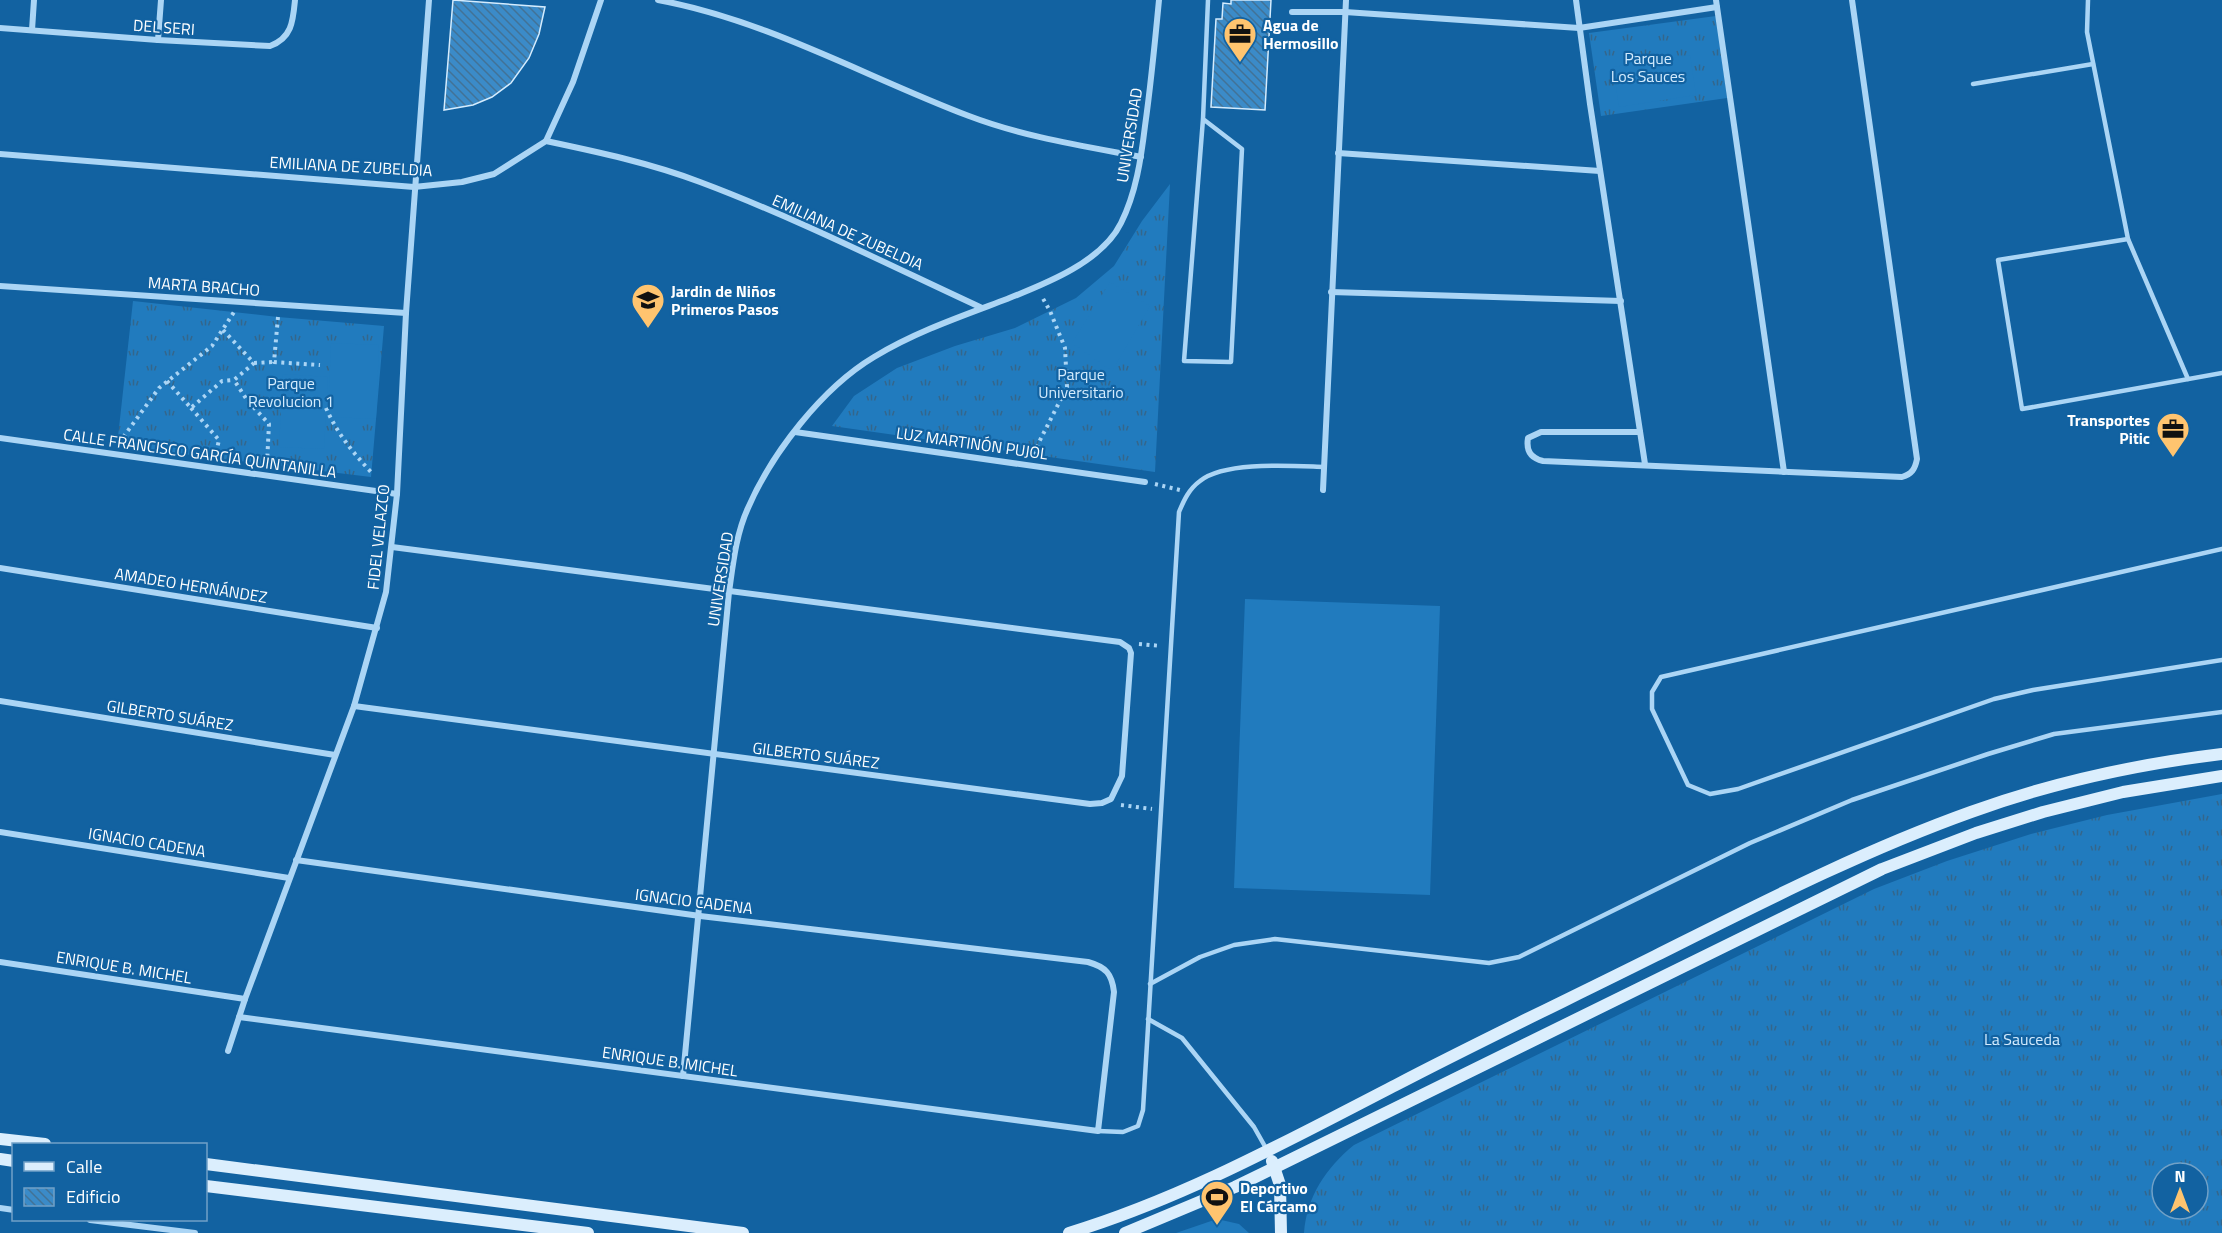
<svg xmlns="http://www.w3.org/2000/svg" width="2222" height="1233" font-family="'Titillium Web',sans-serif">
<defs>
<pattern id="grass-tufts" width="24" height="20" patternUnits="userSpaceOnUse" patternTransform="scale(1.5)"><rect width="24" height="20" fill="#217bbe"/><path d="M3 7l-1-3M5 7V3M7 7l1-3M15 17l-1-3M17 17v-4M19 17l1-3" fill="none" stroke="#34668b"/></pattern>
<pattern id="building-back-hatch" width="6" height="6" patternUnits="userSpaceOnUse" patternTransform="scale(1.5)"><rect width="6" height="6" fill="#3b8bc8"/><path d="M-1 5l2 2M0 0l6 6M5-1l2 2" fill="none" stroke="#427296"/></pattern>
</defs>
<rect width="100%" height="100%" fill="#1262a1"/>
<g fill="url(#grass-tufts)" fill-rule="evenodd">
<path d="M 1716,16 L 1727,98 L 1601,116 L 1589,33 Z"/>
<path d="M 1170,184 L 1155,472 L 832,426 L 854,396 L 897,368 L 955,346 L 1015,328 L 1076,298 L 1114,266 L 1142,221 Z"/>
<path d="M 133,301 L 278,317 L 384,326 L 371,477 L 117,446 Z"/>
<path d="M 2222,794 L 2222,1233 L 1304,1233 C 1307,1196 1326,1168 1354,1145 L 1874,889 L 1947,861 L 2031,834 L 2107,815 ZM 2162,1173 L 2198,1173 L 2198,1209 L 2162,1209 Z"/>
</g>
<g fill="#217bbe">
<path d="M 1690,55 L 1696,95 L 1619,107 L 1613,67 Z"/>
<path d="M 1110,282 L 1150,306 L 1112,371 L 1072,343 Z"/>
<path d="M 331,343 L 379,345 L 376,419 L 328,417 Z"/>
<path d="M 283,374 L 328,377 L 324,449 L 279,447 Z"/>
<path d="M 1245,599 L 1440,606 L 1430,895 L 1234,888 Z"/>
<path d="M 1217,1219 L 1239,1224 L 1249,1233 L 1176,1233 Z"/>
</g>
<g fill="url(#building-back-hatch)" stroke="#d4ecfe" stroke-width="1.5">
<path d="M 453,0 L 545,7 L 539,34 L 529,58 L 511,83 L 492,97 L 473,105 L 444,110 Z"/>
<path d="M 1231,0 L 1271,0 L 1265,110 L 1211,107 L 1216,19 L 1222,19 L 1223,3 L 1231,4 Z"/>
</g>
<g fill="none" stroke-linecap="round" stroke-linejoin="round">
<g stroke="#abd5f5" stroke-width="4" stroke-dasharray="3 4.5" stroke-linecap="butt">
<path d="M 278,317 L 274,362 L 320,365"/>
<path d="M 223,330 L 254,363 L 234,380 L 247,400 L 269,424 L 267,463"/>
<path d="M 254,363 L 274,362"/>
<path d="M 167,381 L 191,408 L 222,381 L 234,380"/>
<path d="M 191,408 L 219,440 L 215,457"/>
<path d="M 326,408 C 337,433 353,453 372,473"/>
<path d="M 119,443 L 159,388 L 212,346 L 234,312"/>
<path d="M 1033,454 L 1067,387 L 1065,348 L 1050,311 L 1041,295"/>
<path d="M 1155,484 L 1180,490"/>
<path d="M 1139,644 L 1161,646"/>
<path d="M 1121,805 L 1152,809"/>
</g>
<g stroke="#abd5f5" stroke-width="4.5">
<path d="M 2088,0 L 2087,32 L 2128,239 L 2188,379"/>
<path d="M 1973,84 L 2093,64"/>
<path d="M 1203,119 L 1242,149 L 1231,362 L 1184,361 L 1203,119 L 1208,0"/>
<path d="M 2128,239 L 1998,260 L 2022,409 L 2222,373"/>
<path d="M 2222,549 L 1661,677 L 1652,692 L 1652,709 L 1688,785 L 1710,794 L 1738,789 L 1994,699 L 2033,690 L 2222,660"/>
<path d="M 1150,984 L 1200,957 L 1234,945 L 1275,939 L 1489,963 L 1519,957 L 1750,843 L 1852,800 L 1988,754 L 2054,734 L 2222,712"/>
<path d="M 1148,1019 L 1182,1038 L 1254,1127 L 1267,1150"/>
<path d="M 1098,1131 L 1123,1132 L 1138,1126 L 1143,1110 L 1179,512 C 1184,500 1189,489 1200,481 C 1225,461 1292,466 1324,467"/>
</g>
<g stroke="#abd5f5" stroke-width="6">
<path d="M 658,0 C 767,20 866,77 969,116 C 1024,137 1083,146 1141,157"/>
<path d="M 1576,0 L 1590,104 L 1645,464"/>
<path d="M 1716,0 L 1784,472"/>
<path d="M 1292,12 L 1345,12 L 1579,28 L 1717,7"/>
<path d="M 0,28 L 158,40 L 270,46 C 292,38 293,21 295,0"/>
<path d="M 32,30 L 34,0"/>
<path d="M 158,40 L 161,0"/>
<path d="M 546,141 L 573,82 L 601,0"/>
<path d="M 1338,153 L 1600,171"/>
<path d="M 0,154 L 414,187 L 462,182 L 494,174 L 546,141 C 598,152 650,163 700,182 C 796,218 889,265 982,308"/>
<path d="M 0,286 L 406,313"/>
<path d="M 1331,292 L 1621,301"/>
<path d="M 795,432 L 1145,482"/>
<path d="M 1640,432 L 1541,432 L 1528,438 C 1526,450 1530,458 1543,461 L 1902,477 C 1912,474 1915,469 1917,459 L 1852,0"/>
<path d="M 0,438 L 397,494"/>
<path d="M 1323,490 L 1346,0"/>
<path d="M 0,568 L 377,628"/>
<path d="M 0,701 L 335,755"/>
<path d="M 354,706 L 1090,804 L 1102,803 L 1111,799 L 1122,776 L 1131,653 L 1129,648 L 1120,642 L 392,547"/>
<path d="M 0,832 L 289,878"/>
<path d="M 0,962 L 245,999"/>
<path d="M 239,1017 L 1098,1131 L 1114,992 C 1112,974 1106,967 1088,962 L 700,916 L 296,860"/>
<path d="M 228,1051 L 245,999 L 354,706 L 386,592 L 397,494 L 406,313 L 429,0"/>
<path d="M 683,1076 L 729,592 C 733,564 736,534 748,508 C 772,453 822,388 874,357 C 915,332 962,316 1007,299 C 1045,284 1102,262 1121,223 C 1136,193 1141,159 1145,126 C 1151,84 1155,42 1159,0"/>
<path d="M 0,1208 L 14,1210"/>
<path d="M 90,1220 L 195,1233"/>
</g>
<g stroke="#dbeefd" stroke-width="12">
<path d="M 0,1139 L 45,1144"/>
<path d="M 0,1159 L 14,1161"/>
<path d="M 1272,1161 L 1280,1185 L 1281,1233"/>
<path d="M 206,1164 L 743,1233"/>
<path d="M 206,1186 L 588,1233"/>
<path d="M 1069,1233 C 1184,1198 1289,1140 1396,1085 C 1482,1040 1569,999 1655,956 C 1759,904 1862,851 1971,812 C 2051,783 2138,764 2222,754"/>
<path d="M 1125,1233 L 1235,1187 L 1882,869 L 1976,833 L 2043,812 L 2123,792 L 2222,776"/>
</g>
</g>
<defs>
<symbol id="office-pin" viewBox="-11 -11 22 30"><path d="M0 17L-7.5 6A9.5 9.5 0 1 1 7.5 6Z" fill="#ffc46f" stroke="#1262a1"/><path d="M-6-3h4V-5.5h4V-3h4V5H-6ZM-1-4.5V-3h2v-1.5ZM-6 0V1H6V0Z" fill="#111"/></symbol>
<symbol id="school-pin" viewBox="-11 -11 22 30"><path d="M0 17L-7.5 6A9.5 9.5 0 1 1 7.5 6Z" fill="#ffc46f" stroke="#1262a1"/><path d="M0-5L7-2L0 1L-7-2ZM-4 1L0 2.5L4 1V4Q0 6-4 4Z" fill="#111"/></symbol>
<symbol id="stadium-pin" viewBox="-11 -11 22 30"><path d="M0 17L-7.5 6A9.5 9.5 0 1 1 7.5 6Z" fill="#ffc46f" stroke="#1262a1"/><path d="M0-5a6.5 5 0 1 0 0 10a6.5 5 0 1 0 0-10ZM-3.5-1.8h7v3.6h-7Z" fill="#111"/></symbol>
</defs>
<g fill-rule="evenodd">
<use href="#office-pin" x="1221" y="15" width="38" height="52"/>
<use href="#school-pin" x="629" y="281" width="38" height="52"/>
<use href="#office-pin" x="2154" y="410" width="38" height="52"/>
<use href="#stadium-pin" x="1198" y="1178" width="38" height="52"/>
</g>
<g text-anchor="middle" stroke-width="4.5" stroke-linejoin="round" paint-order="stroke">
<g font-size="16" font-weight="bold" fill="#fff" stroke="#1262a1" text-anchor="start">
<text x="1263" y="31">Agua de<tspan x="1263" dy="18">Hermosillo</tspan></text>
<text x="671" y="297">Jardin de Niños<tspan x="671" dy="18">Primeros Pasos</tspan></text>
<text x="2150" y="426" text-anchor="end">Transportes<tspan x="2150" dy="18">Pitic</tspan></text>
<text x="1240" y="1194">Deportivo<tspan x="1240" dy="18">El Cárcamo</tspan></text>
</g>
<g font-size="16" fill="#fff" stroke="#1262a1">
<text transform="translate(164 27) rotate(4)" y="6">DEL SERI</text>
<text transform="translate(1129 135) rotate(-81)" y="6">UNIVERSIDAD</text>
<text transform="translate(351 166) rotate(3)" y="6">EMILIANA DE ZUBELDIA</text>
<text transform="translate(848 232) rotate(24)" y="6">EMILIANA DE ZUBELDIA</text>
<text transform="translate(204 286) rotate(4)" y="6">MARTA BRACHO</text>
<text transform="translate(972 443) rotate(8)" y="6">LUZ MARTINÓN PUJOL</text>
<text transform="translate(200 453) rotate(8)" y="6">CALLE FRANCISCO GARCÍA QUINTANILLA</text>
<text transform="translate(378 537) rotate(-84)" y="6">FIDEL VELAZCO</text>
<text transform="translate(720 579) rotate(-81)" y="6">UNIVERSIDAD</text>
<text transform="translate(191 585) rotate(9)" y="6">AMADEO HERNÁNDEZ</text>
<text transform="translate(170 715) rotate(9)" y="6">GILBERTO SUÁREZ</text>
<text transform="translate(816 755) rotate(7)" y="6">GILBERTO SUÁREZ</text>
<text transform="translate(147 842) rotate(9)" y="6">IGNACIO CADENA</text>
<text transform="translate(694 901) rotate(7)" y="6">IGNACIO CADENA</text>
<text transform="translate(124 967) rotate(9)" y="6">ENRIQUE B. MICHEL</text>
<text transform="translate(670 1061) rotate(8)" y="6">ENRIQUE B. MICHEL</text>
</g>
<g font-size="16" fill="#d4ecfe" stroke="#1262a1">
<text x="1648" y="64">Parque<tspan x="1648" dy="18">Los Sauces</tspan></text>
<text x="1081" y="380">Parque<tspan x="1081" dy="18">Universitario</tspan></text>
<text x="291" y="389">Parque<tspan x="291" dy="18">Revolucion 1</tspan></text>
<text x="2022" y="1045">La Sauceda</text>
</g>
</g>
<rect x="12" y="1143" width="195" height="78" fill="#1262a1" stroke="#71a1c7" stroke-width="1.5"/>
<rect x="24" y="1162" width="30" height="9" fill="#dbeefd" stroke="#71a1c7" stroke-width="1.5"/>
<text x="66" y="1173" font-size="18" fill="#ffffff">Calle</text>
<rect x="24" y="1188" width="30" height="18" fill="url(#building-back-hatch)" stroke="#71a1c7" stroke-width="1.5"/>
<text x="66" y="1203" font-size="18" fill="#ffffff">Edificio</text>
<g transform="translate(2180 1191)"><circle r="28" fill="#1262a1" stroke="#71a1c7" stroke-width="1.5"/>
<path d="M0-4.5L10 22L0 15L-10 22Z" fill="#ffc46f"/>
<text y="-9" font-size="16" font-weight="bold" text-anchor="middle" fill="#ffffff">N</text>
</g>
</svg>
